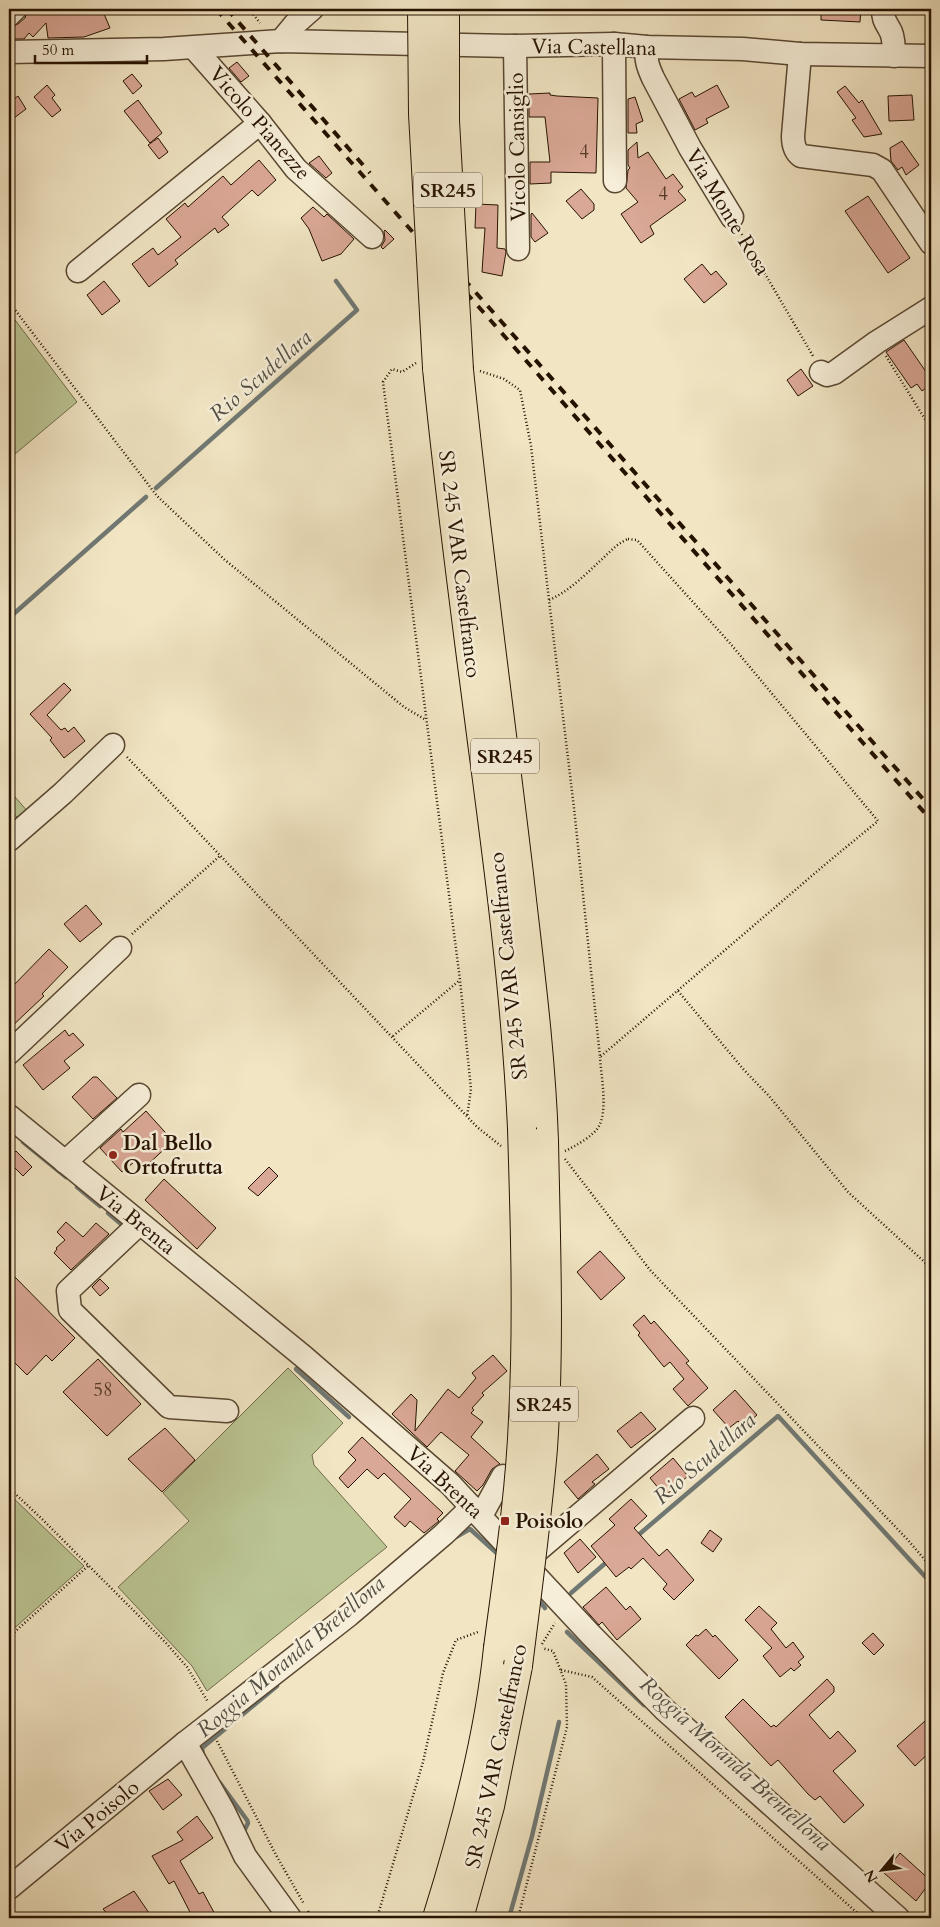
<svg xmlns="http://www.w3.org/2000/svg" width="940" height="1927" font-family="Cardo,serif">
<rect width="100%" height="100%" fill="#f1e5c3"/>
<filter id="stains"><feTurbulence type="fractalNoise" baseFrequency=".004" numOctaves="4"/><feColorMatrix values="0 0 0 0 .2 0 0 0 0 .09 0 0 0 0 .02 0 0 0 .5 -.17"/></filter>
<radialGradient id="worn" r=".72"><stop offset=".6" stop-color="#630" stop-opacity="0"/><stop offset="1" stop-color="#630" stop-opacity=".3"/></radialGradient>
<g fill="#bbc493" stroke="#706b4a">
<path d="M 9,312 L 77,402 L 9,459 Z"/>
<path d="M 9,790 L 29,813 L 22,819 L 9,813 Z"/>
<path d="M 288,1368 L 343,1423 L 312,1455 L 314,1465 L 387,1547 L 207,1691 L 192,1666 L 118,1587 L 189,1521 L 163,1493 Z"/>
<path d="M 9,1494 L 84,1566 L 9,1633 Z"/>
</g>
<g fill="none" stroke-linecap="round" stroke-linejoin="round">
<g stroke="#707873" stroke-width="4.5">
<path d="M 156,488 L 357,310 L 336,281"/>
<path d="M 9,618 L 146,497"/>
<path d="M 23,1142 L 66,1177"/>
<path d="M 77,1187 L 100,1206"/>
<path d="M 108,1213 L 121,1224"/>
<path d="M 296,1369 L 349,1417"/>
<path d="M 456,1537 L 470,1529 L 500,1556"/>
<path d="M 636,1537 L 778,1416 L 931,1583"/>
<path d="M 571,1593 L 609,1560"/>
<path d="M 536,1597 L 545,1608"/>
<path d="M 567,1632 L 644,1705"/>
<path d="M 203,1755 L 202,1748 L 277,1686"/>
<path d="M 220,1783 L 247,1820 L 248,1823 L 243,1833"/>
<path d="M 509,1918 L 532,1836 L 559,1722"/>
</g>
</g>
<g fill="#daa896" stroke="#261200">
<path d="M 28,9 L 102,9 L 110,28 L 84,37 L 48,38 L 46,23 L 33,37 L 29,33 L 24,39 L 15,39 L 9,33 L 9,28 L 18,24 L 25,18 Z"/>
<path d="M 821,9 L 861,9 L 860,22 L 821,20 Z"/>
<path d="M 237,62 L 249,76 L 241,82 L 229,68 Z"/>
<path d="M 132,74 L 142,86 L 133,94 L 123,81 Z"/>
<path d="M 47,85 L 55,95 L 52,98 L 61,110 L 52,117 L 34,97 Z"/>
<path d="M 717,85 L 729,107 L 706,119 L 708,123 L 695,130 L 679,99 L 692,92 L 695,97 Z"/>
<path d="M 845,86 L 859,103 L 862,100 L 882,134 L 864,137 L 852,120 L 856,118 L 837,92 Z"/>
<path d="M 550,93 L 550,95 L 557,96 L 598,98 L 596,173 L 551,172 L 551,183 L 530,184 L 530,162 L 550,162 L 545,117 L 529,117 L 529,94 Z"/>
<path d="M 912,95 L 914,120 L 889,121 L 888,96 Z"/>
<path d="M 18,96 L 26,109 L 14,118 L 9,110 L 9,103 Z"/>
<path d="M 635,97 L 643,121 L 636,124 L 637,133 L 628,133 L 628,99 Z"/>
<path d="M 138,100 L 162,133 L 150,143 L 124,111 Z"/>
<path d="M 158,138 L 168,152 L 159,159 L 148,145 Z"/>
<path d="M 902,141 L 919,165 L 906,175 L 902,167 L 898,170 L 891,161 L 890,148 Z"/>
<path d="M 637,142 L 638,158 L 648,152 L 666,179 L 673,174 L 683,187 L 678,191 L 686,200 L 650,226 L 654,234 L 641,243 L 621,214 L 638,202 L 626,188 L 628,170 L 630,168 L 628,165 L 628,150 Z"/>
<path d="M 319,156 L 332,173 L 326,178 L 309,163 Z"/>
<path d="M 259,160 L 276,180 L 258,196 L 252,190 L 222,217 L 229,225 L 218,233 L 215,228 L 175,260 L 178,264 L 149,287 L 132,264 L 153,248 L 158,255 L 181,237 L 166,219 L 185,203 L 188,207 L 223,176 L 231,185 Z"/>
<path d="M 581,189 L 594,204 L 594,210 L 582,219 L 566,201 Z"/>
<path d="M 868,196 L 910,258 L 888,273 L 845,211 Z"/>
<path d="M 476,204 L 498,205 L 497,248 L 505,249 L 506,252 L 502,276 L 482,272 L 485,228 L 475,228 Z"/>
<path d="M 313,207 L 324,217 L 327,214 L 354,239 L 341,254 L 322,261 L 309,229 L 301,218 Z"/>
<path d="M 532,213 L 548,233 L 535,242 L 531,237 L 531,214 Z"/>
<path d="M 385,230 L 394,239 L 383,249 L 381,247 L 385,240 L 384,231 Z"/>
<path d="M 702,264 L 711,275 L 716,271 L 727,284 L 704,303 L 684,279 Z"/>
<path d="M 104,281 L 120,301 L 102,315 L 87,295 Z"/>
<path d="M 904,340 L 931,379 L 931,384 L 922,391 L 917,384 L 911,388 L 886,352 Z"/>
<path d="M 801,369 L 813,386 L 798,396 L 787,380 Z"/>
<path d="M 64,683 L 71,690 L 47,715 L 61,730 L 65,728 L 68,732 L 74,727 L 85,741 L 64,758 L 50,740 L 52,738 L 30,714 Z"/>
<path d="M 86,905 L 102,924 L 80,942 L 64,924 Z"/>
<path d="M 49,949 L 68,967 L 42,994 L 44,996 L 9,1029 L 9,990 Z"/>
<path d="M 65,1030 L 69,1036 L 73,1033 L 84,1045 L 64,1061 L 70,1068 L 43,1090 L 23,1065 Z"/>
<path d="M 93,1077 L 97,1077 L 117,1098 L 93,1119 L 72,1097 Z"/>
<path d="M 146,1111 L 173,1141 L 142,1170 L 134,1162 L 122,1172 L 100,1148 L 121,1129 L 123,1132 Z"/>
<path d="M 16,1151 L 32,1167 L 23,1176 L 15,1168 L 9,1174 L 9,1158 Z"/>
<path d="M 269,1167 L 278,1176 L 258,1196 L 248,1188 Z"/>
<path d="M 164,1179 L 216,1228 L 197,1249 L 145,1200 Z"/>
<path d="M 66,1222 L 83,1237 L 96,1223 L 109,1234 L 71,1270 L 54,1253 L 57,1249 L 56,1248 L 65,1240 L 57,1232 Z"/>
<path d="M 600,1251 L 625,1278 L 601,1300 L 577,1272 Z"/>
<path d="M 9,1271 L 75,1338 L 52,1361 L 46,1355 L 27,1375 L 9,1357 Z"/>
<path d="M 100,1279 L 109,1288 L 100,1296 L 92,1287 Z"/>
<path d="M 644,1315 L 651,1324 L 654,1321 L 689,1361 L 686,1363 L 708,1388 L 688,1406 L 673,1389 L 684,1379 L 670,1362 L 664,1367 L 638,1335 L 640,1333 L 633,1325 Z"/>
<path d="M 493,1355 L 507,1371 L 482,1393 L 484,1395 L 472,1408 L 474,1410 L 471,1413 L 483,1422 L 471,1437 L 500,1464 L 492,1469 L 483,1485 L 477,1491 L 455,1471 L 469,1455 L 441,1432 L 427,1447 L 392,1414 L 411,1394 L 417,1400 L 415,1431 L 448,1389 L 459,1398 L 476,1378 L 472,1373 Z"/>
<path d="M 98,1359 L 141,1404 L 107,1436 L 63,1392 Z"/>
<path d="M 735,1390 L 757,1415 L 743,1427 L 738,1421 L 729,1428 L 713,1410 Z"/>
<path d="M 641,1412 L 656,1429 L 631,1448 L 617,1431 Z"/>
<path d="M 165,1428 L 195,1460 L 162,1492 L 128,1459 Z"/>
<path d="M 362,1437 L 443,1513 L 437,1519 L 439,1521 L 424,1533 L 410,1521 L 405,1527 L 394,1517 L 411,1499 L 384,1473 L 378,1479 L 367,1469 L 348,1488 L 339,1478 L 356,1460 L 348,1452 Z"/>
<path d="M 597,1454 L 609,1469 L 592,1482 L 595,1484 L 578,1499 L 564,1482 Z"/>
<path d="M 673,1458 L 688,1476 L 665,1496 L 650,1478 Z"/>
<path d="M 631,1499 L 647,1516 L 634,1528 L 659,1556 L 667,1549 L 694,1580 L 674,1600 L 663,1589 L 667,1584 L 643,1558 L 631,1569 L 629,1567 L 616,1577 L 591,1546 L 615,1525 L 609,1519 Z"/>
<path d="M 710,1530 L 722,1539 L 713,1552 L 701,1543 Z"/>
<path d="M 580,1539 L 596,1557 L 578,1573 L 564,1553 Z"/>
<path d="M 606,1587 L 626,1610 L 630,1606 L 641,1619 L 617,1640 L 602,1622 L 599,1625 L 583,1607 Z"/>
<path d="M 759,1606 L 777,1623 L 771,1629 L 786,1648 L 793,1642 L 804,1657 L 798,1662 L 801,1665 L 794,1671 L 791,1668 L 780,1677 L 763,1656 L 772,1648 L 745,1620 Z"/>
<path d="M 706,1629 L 713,1637 L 715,1635 L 738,1660 L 719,1679 L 686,1645 L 696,1635 L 698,1636 Z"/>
<path d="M 873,1633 L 884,1645 L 874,1655 L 862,1643 Z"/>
<path d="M 827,1679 L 834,1687 L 834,1692 L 809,1715 L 830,1739 L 838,1731 L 856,1751 L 833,1771 L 864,1805 L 844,1823 L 820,1796 L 815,1800 L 808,1794 L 778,1760 L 771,1766 L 725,1717 L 743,1699 L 771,1727 L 774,1725 L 776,1727 Z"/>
<path d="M 925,1721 L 931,1728 L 931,1751 L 915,1766 L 897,1746 Z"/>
<path d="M 168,1779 L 182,1795 L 163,1810 L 149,1791 Z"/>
<path d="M 197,1816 L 213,1838 L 180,1861 L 199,1894 L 203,1892 L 217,1918 L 193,1918 L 174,1881 L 169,1884 L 152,1856 L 183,1840 L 177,1832 Z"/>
<path d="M 900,1853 L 931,1881 L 916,1901 L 884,1873 Z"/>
<path d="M 134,1891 L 149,1913 L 141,1918 L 111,1918 L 103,1909 Z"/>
</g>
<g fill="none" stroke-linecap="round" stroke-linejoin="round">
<defs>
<g id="minor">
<path d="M 883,9 C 883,21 886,22 891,32 C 894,39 894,48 894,56"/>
<path d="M 9,15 L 15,9"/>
<path d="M 281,41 L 295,24 L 312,9"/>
<path d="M 614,44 L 615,181"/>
<path d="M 515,46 L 518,249"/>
<path d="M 647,47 C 645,59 648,67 653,78 L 690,148 L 732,217"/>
<path d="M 194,48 L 260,123 L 296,169 L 372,237"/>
<path d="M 9,52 L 164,49 L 281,41 L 515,46 L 614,44 L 647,47 L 743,49 L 800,54 L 931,56"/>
<path d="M 800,54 L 793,136 C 793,144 794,151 801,156 L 873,165 L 882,170 L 931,243"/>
<path d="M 78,271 L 260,123"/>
<path d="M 821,372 L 827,375 L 834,373 L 877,342 L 931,308"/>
<path d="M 9,840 L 63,793 L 113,745"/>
<path d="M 9,1053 L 120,948"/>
<path d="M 9,1116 L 304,1357 L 450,1484 L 591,1635 L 665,1710 L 898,1918"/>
<path d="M 65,1162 L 139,1095"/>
<path d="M 139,1224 L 68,1291 L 70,1310 L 169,1407 L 227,1411"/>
<path d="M 481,1516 L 503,1476"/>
<path d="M 524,1562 L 693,1418"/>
<path d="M 185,1743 L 224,1812 L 245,1856 L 290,1918"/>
<path d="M 9,1888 L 185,1743 L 349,1615 L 444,1534 L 472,1507"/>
</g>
<g id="highway">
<path d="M 437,368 C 449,493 466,618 482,742 C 499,870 516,999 522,1128"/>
<path d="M 459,370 C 476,539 499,706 519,874 C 529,963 541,1052 544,1141"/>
<path d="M 437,1918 C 464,1832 489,1737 498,1648"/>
<path d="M 459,1918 L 490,1806 L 518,1666"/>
</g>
</defs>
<use href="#minor" stroke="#594731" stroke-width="25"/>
<use href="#highway" stroke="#261200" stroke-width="30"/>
<g stroke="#261200" stroke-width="2.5" stroke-dasharray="1 2.5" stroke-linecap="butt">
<path d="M 249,9 L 260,23"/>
<path d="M 740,231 L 813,356"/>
<path d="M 9,302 L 157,496 L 225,560 L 404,707 L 426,720"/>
<path d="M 886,356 L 931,429"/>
<path d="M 416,363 L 402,372 L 392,369 L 383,382 L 460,980 L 471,1089 L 467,1117"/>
<path d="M 480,371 L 504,379 L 520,390 L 531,446 L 549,600"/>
<path d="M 628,539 L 637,540 L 729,642 L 878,821 L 828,862 L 600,1057 L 574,808 L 549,600 C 568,592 585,575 600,561 C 609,553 616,544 628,539 Z"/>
<path d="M 127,757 L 477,1127 L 501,1146"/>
<path d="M 132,934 L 221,855"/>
<path d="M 678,991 L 744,1070 L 769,1096 L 848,1192 L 931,1268"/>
<path d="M 393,1036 L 460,980"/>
<path d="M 565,1151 C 574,1147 595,1135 599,1126 C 608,1109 601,1076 600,1057"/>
<path d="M 565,1159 L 650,1270 L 907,1539 L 931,1567"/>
<path d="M 9,1488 L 41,1518 L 166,1643 L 187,1667 L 208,1702"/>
<path d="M 9,1637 L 88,1566"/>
<path d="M 542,1644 L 555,1623"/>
<path d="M 561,1670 L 592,1677 L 863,1918"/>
<path d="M 217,1741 L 276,1855 L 304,1904"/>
<path d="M 308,1911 L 312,1918"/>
<path d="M 377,1918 L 423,1762 L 443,1673 L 456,1640 L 478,1632"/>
<path d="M 518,1918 L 567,1727 L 566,1684 L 553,1651 L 542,1648"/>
</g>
<use href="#minor" stroke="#f6eed8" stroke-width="22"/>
<use href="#highway" stroke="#f1e5c3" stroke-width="28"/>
<g stroke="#261200" stroke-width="4" stroke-dasharray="9 9" stroke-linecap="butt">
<path d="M 216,9 L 931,820"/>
<path d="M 227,9 L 370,173"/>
<path d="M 440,252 L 931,808"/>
</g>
<defs>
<g id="highway-bridge">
<path d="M 422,9 L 423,114 L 437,368"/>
<path d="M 445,9 L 445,121 L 459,370"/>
<path d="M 498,1648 C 508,1572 520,1495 523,1419 C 528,1322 525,1225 522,1128"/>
<path d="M 518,1666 C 527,1593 537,1521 543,1448 C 550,1346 546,1243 544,1141"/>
</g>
</defs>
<use href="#highway-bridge" stroke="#261200" stroke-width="30" stroke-linecap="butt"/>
<use href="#highway-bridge" stroke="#f1e5c3" stroke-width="28"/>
</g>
<g fill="#8f2418" stroke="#f6eed8" stroke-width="2">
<circle cx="113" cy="1155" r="5"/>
<rect x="500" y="1516" width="10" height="10" rx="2.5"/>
</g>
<g text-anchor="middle" stroke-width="5" stroke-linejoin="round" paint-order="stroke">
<g font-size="19" fill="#533826">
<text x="584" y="158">4</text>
<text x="663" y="200">4</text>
<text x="103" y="1396">58</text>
</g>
<g fill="#f6eed8" stroke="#645441" stroke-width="1">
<rect x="414" y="172.5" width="68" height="35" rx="4"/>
<rect x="471" y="738.5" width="68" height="35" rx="4"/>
<rect x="510" y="1386.5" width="68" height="35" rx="4"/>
</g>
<g font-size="20" font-weight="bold" fill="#261200">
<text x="448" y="197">SR245</text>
<text x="505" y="763">SR245</text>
<text x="544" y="1411">SR245</text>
</g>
<g font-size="21" fill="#261200" stroke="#f6eed8">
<text transform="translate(594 47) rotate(1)" y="7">Via Castellana</text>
<text transform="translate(260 123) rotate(49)" y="7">Vicolo Pianezze</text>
<text transform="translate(517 147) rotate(-91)" y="7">Vicolo Cansiglio</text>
<text transform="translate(728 212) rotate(59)" y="7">Via Monte Rosa</text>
<text transform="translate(460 564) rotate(83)" y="7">SR 245 VAR Castelfranco</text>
<text transform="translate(508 966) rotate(-96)" y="7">SR 245 VAR Castelfranco</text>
<text transform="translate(136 1220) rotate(39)" y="7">Via Brenta</text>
<text transform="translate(445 1482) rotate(43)" y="7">Via Brenta</text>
<text transform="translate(496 1756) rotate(-78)" y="7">SR 245 VAR Castelfranco</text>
<text transform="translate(97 1816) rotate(-39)" y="7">Via Poisolo</text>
</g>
<g font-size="21" font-weight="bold" fill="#261200" stroke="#f6eed8" text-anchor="start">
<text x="123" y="1150">Dal Bello<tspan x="123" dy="24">Ortofrutta</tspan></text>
<text x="515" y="1528">Poisolo</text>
</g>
<g font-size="22" font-style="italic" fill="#514e43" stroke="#f6eed8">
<text transform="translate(260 375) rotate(-41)" y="8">Rio Scudellara</text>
<text transform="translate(704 1458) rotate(-41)" y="8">Rio Scudellara</text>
<text transform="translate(290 1656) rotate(-40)" y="8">Roggia Moranda Bretellona</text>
<text transform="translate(736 1763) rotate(42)" y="8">Roggia Moranda Brentellona</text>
</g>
</g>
<rect width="940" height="1927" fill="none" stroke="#f1e5c3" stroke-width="30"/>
<rect x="10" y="10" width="920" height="1907" fill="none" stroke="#261200" stroke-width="2.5"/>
<rect x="15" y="15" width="910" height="1897" fill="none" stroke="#261200"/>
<g transform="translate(882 1870) rotate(241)" stroke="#f6eed8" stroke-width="4" paint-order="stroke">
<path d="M0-4L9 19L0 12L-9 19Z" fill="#261200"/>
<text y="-8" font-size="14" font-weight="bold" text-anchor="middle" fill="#261200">N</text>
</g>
<path d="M35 55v8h112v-8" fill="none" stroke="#261200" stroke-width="2.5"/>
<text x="42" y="55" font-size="15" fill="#261200" stroke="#f6eed8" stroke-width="4" paint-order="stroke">50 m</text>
<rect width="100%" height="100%" filter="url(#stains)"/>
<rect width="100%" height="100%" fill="url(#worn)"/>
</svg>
